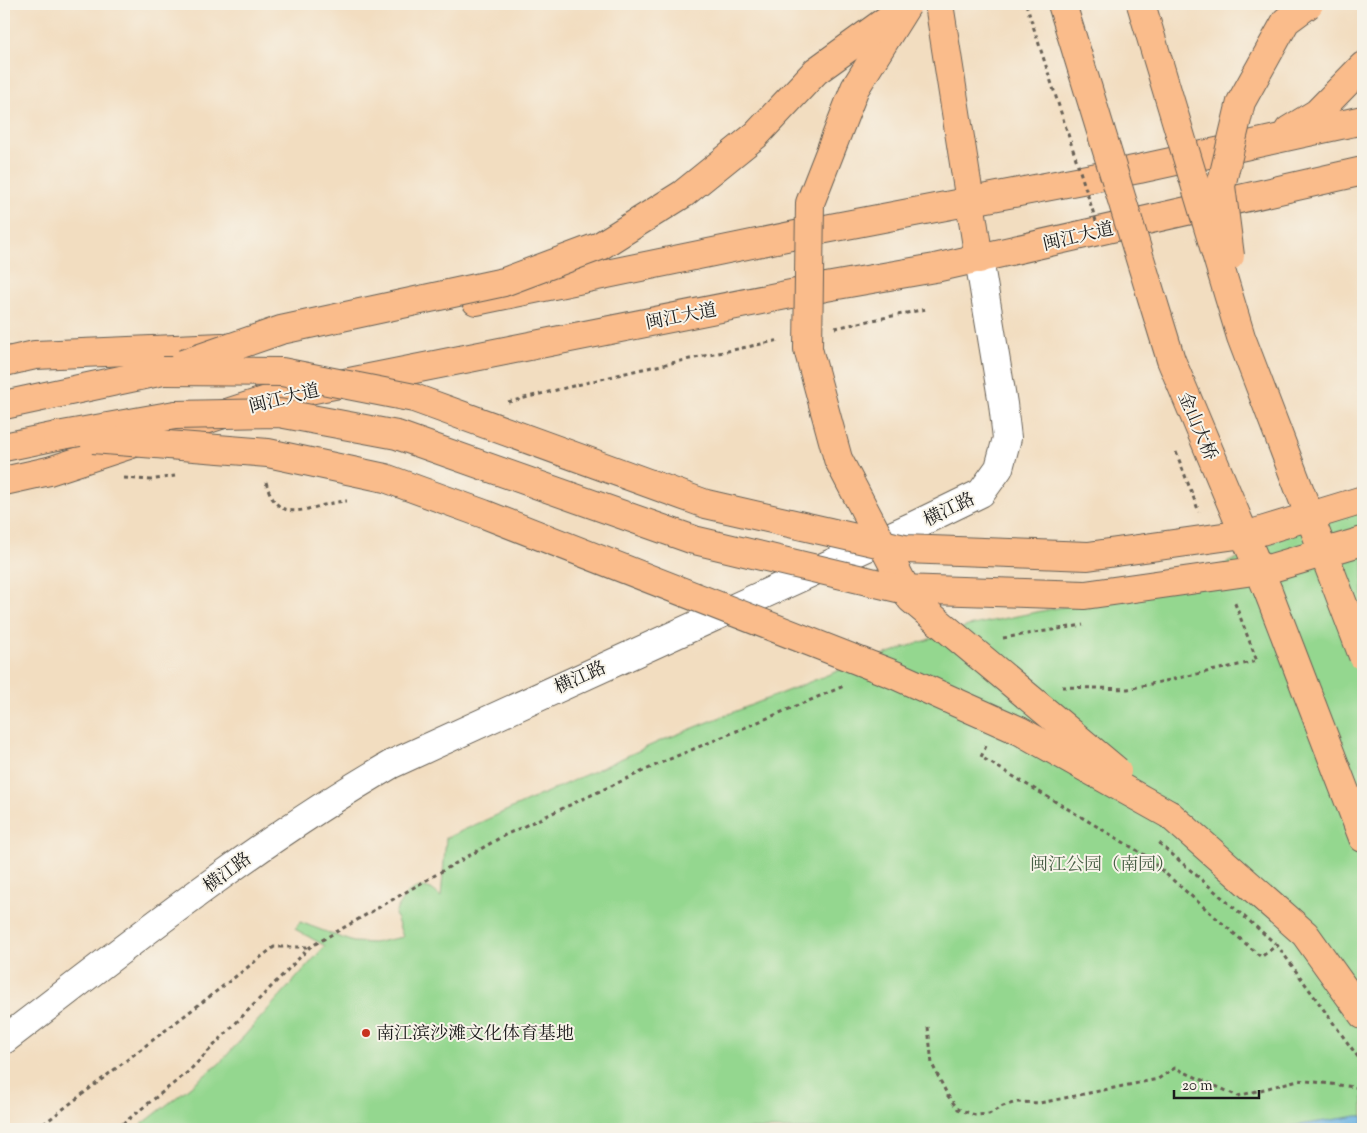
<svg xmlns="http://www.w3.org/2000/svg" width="1367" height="1133" font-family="'Sorts Mill Goudy','Noto Serif SC',serif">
<rect width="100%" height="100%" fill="#f7f3e8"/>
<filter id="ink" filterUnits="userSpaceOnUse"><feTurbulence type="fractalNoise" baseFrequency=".02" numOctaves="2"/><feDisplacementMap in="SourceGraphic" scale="10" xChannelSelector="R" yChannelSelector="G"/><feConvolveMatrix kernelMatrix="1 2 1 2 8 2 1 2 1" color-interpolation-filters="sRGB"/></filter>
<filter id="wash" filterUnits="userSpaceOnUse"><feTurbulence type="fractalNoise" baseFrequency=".0096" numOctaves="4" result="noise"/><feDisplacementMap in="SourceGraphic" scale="20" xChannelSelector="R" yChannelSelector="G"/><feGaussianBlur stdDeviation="1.12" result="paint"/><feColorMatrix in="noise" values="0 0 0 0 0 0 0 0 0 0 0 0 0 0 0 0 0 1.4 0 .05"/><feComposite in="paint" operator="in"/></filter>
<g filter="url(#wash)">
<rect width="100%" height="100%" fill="#f2ddc0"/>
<path fill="#94d78f" stroke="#587a56" d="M 1363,501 L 1363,1116 L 1274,1129 L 1163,1129 L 1120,1124 L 1112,1129 L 1101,1125 L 1079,1129 L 136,1129 L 219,1064 L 325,946 L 295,929 L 300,922 L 353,942 L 373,943 L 403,937 L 395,914 C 400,900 413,881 431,889 C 435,891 438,895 441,897 L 446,838 L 658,742 L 845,668 L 968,626 L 1185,582 Z"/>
<path fill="#6bb2e2" stroke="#44677f" d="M 1357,1116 L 1363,1116 L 1363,1129 L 1274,1129 Z"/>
</g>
<g filter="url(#ink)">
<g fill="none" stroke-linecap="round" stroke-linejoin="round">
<defs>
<path id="minor" d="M 4,1040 C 130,944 254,844 392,764 L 911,527 L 981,493 L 999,468 L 1007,438 L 1003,404 L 979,259"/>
<g id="major">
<path d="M 939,4 L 979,259"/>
<path d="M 1289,130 L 1317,113 L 1363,66"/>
<path d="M 476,301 L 815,231 L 1139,169 L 1363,120"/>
<path d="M 4,362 L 35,355 L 222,347"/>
<path d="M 4,481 L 49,471 L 279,396 L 826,287 L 935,268 L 1363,171"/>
</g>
<g id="highway">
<path d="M 4,405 L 163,371"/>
<path d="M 4,447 L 57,436"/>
<path d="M 1268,591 L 1363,838"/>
<path d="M 1170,815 L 1305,934 L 1363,1015"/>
</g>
</defs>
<use href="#minor" stroke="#676055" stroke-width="30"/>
<use href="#major" stroke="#676055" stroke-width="30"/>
<use href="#highway" stroke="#676055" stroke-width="30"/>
<g stroke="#676055" stroke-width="3" stroke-dasharray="4 4" stroke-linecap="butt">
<path d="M 835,328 L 926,309"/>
<path d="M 508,402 L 638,370 L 780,340"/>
<path d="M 124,478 L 150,480 L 175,476"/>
<path d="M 1003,638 L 1083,625"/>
<path d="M 928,1027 L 932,1064 L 948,1096 L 958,1109 L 975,1115 L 989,1114 L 1003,1106 L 1017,1102 L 1040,1103 L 1158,1079 L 1175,1068 L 1238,1096 L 1298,1080 L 1363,1088"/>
<path d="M 37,1129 L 274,947 L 309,947"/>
<path d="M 116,1129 L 188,1072 L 310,947 L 505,835 L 665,761 L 844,686"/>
</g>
<use href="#minor" stroke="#fff" stroke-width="28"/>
<use href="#major" stroke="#fabc8b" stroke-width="28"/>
<use href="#highway" stroke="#fabc8b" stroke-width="28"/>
<defs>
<g id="highway-bridge">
<path d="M 1062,4 L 1171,360 L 1268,591"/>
<path d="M 1141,4 L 1241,337 L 1363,656"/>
<path d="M 907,5 L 855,88 L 810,203 L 808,349 L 838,459 L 911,599 L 1117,771"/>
<path d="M 1230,256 L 1221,186 L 1241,102 L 1286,21 L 1309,4"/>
<path d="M 183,364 L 281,330 L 504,282 L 600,246 L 683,194 L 756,135 L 816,71 L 895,14"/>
<path d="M 163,371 L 282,372 L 414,398 L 706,504 L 904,549 L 1088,556 L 1258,532 L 1363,500"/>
<path d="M 57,436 L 175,415 L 279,413 L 397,435 L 694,540 L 901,589 L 1085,595 L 1268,569 L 1363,541"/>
<path d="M 93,439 L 268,453 L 385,478 L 484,514 L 895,675 L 1020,731 L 1170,815"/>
</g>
</defs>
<use href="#highway-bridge" stroke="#676055" stroke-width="30" stroke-linecap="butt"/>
<g stroke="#676055" stroke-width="3" stroke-dasharray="4 4" stroke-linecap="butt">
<path d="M 1026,4 L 1097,224"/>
<path d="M 1176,452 L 1199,512"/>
<path d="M 266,482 C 279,531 311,503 347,501"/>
<path d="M 1062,687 L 1128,689 L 1257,661 L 1234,601"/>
<path d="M 986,746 L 981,757 L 1143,854 L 1261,957 L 1277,945 L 1363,1064"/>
<path d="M 1159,843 L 1277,945"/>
</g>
<use href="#highway-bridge" stroke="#fabc8b" stroke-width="28"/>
</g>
</g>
<circle fill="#c8321e" stroke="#f7f3e8" stroke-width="2" cx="366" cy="1033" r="5"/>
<g text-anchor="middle" stroke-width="4" stroke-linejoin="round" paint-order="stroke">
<g font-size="18" fill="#1c1c1c" stroke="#f7f3e8">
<text transform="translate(1078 236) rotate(-13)" y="6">闽江大道</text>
<text transform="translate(681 316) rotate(-11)" y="6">闽江大道</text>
<text transform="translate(284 398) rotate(-14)" y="6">闽江大道</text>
<text transform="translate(1198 426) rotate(67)" y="6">金山大桥</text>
<text transform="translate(949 509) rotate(-26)" y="6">横江路</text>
<text transform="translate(580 677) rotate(-24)" y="6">横江路</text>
<text transform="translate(227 872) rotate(-36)" y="6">横江路</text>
</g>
<g font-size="18" fill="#465d44" stroke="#f7f3e8">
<text x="1102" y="870">闽江公园（南园）</text>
</g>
<g font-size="18" fill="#1c1c1c" stroke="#f7f3e8" text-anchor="start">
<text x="376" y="1039">南江滨沙滩文化体育基地</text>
</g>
</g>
<rect width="1367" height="1133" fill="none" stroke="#f7f3e8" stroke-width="20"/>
<path d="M1174 1090v8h85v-8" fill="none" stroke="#1c1c1c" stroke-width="2.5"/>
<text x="1182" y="1090" font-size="15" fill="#1c1c1c" stroke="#f7f3e8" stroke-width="4" paint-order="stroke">20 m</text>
</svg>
